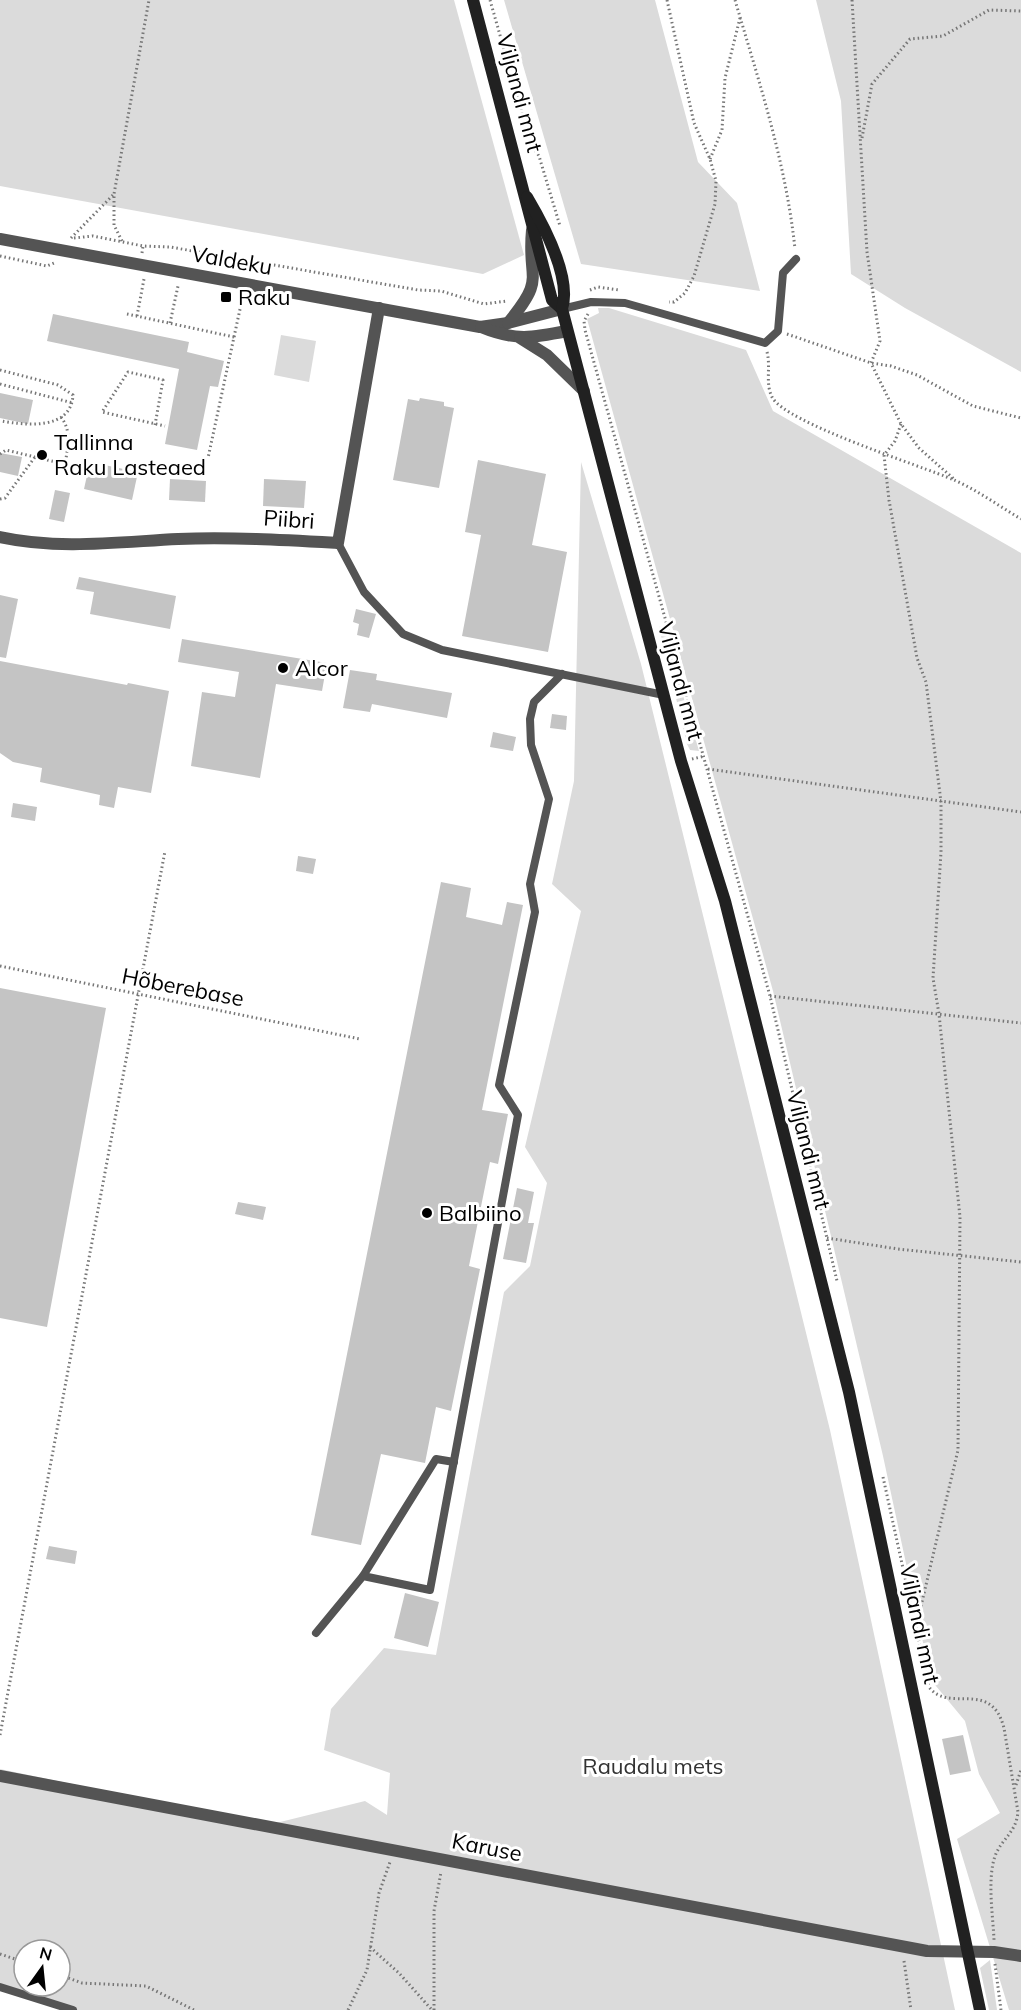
<svg xmlns="http://www.w3.org/2000/svg" width="1021" height="2010" font-family="Mulish,sans-serif">
<rect width="100%" height="100%" fill="#fff"/>
<g fill="#dbdbdb" fill-rule="evenodd">
<path d="M 0,0 L 454,0 L 524,255 L 483,274 L 0,186 Z"/>
<path d="M 504,0 L 655,0 L 698,162 L 737,203 L 760,291 L 581,264 Z"/>
<path d="M 816,0 L 1021,0 L 1021,372 L 905,308 L 851,274 L 841,101 Z"/>
<path d="M 598,308 L 609,308 L 746,350 L 773,411 L 1021,553 L 1021,2010 L 1009,2010 L 957,1839 L 1000,1813 L 979,1774 L 965,1721 L 931,1680 L 883,1456 L 773,991 L 587,319 L 599,313 Z"/>
<path d="M 281,335 L 316,341 L 309,382 L 274,375 Z"/>
<path d="M 581,462 L 641,664 L 830,1430 L 955,2010 L 73,2010 L 0,1987 L 0,1769 L 268,1825 L 365,1801 L 387,1815 L 390,1773 L 324,1750 L 331,1709 L 384,1648 L 436,1655 L 504,1292 L 530,1266 L 547,1183 L 525,1147 L 581,911 L 552,884 L 574,781 ZM 24,1950 L 60,1950 L 60,1986 L 24,1986 Z"/>
<path d="M 663,626 L 699,751 L 690,750 L 687,744 L 659,627 Z"/>
<path d="M 990,1960 L 997,2010 L 989,2010 L 980,1968 Z"/>
</g>
<g fill="#c4c4c4">
<path d="M 53,314 L 189,342 L 187,352 L 224,361 L 218,387 L 210,386 L 197,450 L 165,444 L 179,369 L 47,341 Z"/>
<path d="M 0,393 L 33,400 L 28,424 L 0,418 Z"/>
<path d="M 420,398 L 444,402 L 444,406 L 454,408 L 439,488 L 393,480 L 408,399 L 419,401 Z"/>
<path d="M 0,453 L 22,457 L 18,476 L 0,472 Z"/>
<path d="M 478,460 L 546,474 L 532,545 L 567,552 L 548,652 L 462,636 L 481,535 L 465,532 Z"/>
<path d="M 90,462 L 138,472 L 132,500 L 84,489 Z"/>
<path d="M 170,479 L 206,481 L 205,502 L 169,500 Z"/>
<path d="M 264,479 L 306,481 L 304,508 L 263,506 Z"/>
<path d="M 55,490 L 70,493 L 64,522 L 49,519 Z"/>
<path d="M 79,577 L 176,596 L 170,629 L 90,614 L 94,592 L 76,589 Z"/>
<path d="M 0,595 L 18,599 L 6,658 L 0,657 Z"/>
<path d="M 356,609 L 376,614 L 369,638 L 357,635 L 359,624 L 353,622 Z"/>
<path d="M 182,639 L 327,663 L 322,691 L 276,684 L 260,778 L 191,766 L 202,692 L 235,697 L 239,672 L 178,662 Z"/>
<path d="M 0,661 L 127,685 L 128,683 L 169,691 L 151,793 L 118,787 L 114,808 L 99,805 L 100,795 L 40,782 L 42,768 L 13,762 L 0,753 Z"/>
<path d="M 350,670 L 377,674 L 376,680 L 452,693 L 447,718 L 372,704 L 370,712 L 343,708 Z"/>
<path d="M 552,714 L 567,716 L 566,730 L 550,728 Z"/>
<path d="M 493,732 L 516,737 L 513,751 L 490,747 Z"/>
<path d="M 13,803 L 37,807 L 35,821 L 11,817 Z"/>
<path d="M 298,856 L 316,859 L 313,874 L 296,871 Z"/>
<path d="M 441,882 L 471,888 L 466,917 L 502,925 L 507,902 L 523,905 L 482,1110 L 508,1114 L 498,1164 L 490,1162 L 469,1266 L 480,1269 L 451,1411 L 436,1407 L 425,1463 L 381,1454 L 361,1545 L 311,1535 Z"/>
<path d="M 0,988 L 106,1008 L 47,1327 L 0,1318 Z"/>
<path d="M 517,1188 L 534,1192 L 528,1223 L 534,1223 L 526,1263 L 503,1259 Z"/>
<path d="M 238,1202 L 266,1207 L 263,1220 L 235,1214 Z"/>
<path d="M 49,1546 L 77,1551 L 75,1564 L 46,1559 Z"/>
<path d="M 405,1593 L 439,1602 L 428,1647 L 394,1638 Z"/>
<path d="M 963,1735 L 971,1771 L 950,1775 L 942,1739 Z"/>
</g>
<g fill="none" stroke-linecap="round" stroke-linejoin="round">
<g stroke="#767676" stroke-width="3" stroke-dasharray="1.5 3" stroke-linecap="butt">
<path d="M 490,0 L 531,144 L 539,156 L 560,226"/>
<path d="M 667,0 L 694,123 L 710,159 L 716,181 L 715,204 L 694,276 L 685,293 L 674,302 L 669,302"/>
<path d="M 735,0 C 759,82 786,163 795,249"/>
<path d="M 852,0 L 867,252 L 880,341 L 871,363 L 901,424 L 919,448 L 955,480"/>
<path d="M 862,138 L 872,84 L 910,39 L 943,36 L 989,10 L 1021,11"/>
<path d="M 710,159 L 722,130 L 725,78 L 740,18"/>
<path d="M 71,238 L 114,194"/>
<path d="M 74,238 L 93,236 L 143,246"/>
<path d="M 122,241 L 114,225 L 114,194 L 149,0"/>
<path d="M 142,253 L 143,246 L 170,247 L 418,290 L 441,291 L 484,304 L 507,301"/>
<path d="M 0,256 L 47,266 L 54,263"/>
<path d="M 590,290 L 598,287 L 619,290"/>
<path d="M 127,314 L 234,337 L 208,458"/>
<path d="M 588,314 L 584,321 L 585,330 L 770,996 L 837,1281"/>
<path d="M 137,316 L 144,279"/>
<path d="M 170,323 L 178,286"/>
<path d="M 787,334 L 871,363 L 891,366 L 917,375 L 973,406 L 1021,418"/>
<path d="M 234,337 L 242,300"/>
<path d="M 767,352 C 771,367 765,383 772,397 C 785,423 922,466 954,480 C 977,490 999,506 1021,519"/>
<path d="M 0,370 L 58,385 L 73,395 C 71,431 25,425 1,421"/>
<path d="M 0,384 L 73,403"/>
<path d="M 61,417 C 72,432 68,446 65,464"/>
<path d="M 901,424 L 895,441 L 884,455 L 889,500 L 917,658 L 926,682 L 941,802 L 941,852 L 933,978 L 939,1014 L 960,1217 L 958,1450 L 917,1623"/>
<path d="M 155,425 L 163,380 L 128,372 L 102,412 L 165,426"/>
<path d="M 0,454 L 6,450 L 64,464"/>
<path d="M 0,499 L 5,498 L 35,457"/>
<path d="M 692,759 L 705,756"/>
<path d="M 708,769 L 1021,812"/>
<path d="M 0,966 L 360,1039"/>
<path d="M 770,996 L 1021,1023"/>
<path d="M 827,1238 L 898,1249 L 1021,1262"/>
<path d="M 883,1477 L 929,1687 C 949,1714 991,1678 1004,1728 L 1018,1812 C 1016,1833 1002,1838 995,1856 C 987,1880 993,1915 994,1940"/>
<path d="M 0,1735 L 165,851"/>
<path d="M 1016,1785 L 1021,1770"/>
<path d="M 370,1947 L 399,1973 L 432,2010"/>
<path d="M 0,1954 L 24,1962"/>
<path d="M 904,1961 L 911,2010"/>
<path d="M 995,1964 L 1001,2010"/>
<path d="M 60,1975 L 82,1983 L 146,1986 L 194,2010"/>
<path d="M 348,2010 L 367,1970 L 379,1893 L 390,1862"/>
<path d="M 434,2010 L 434,1911 L 441,1872"/>
</g>
<g stroke="#545454" stroke-width="8">
<path d="M 562,309 L 591,302 L 625,303 L 765,343 L 778,331 L 783,273 L 796,259"/>
<path d="M 338,543 L 364,592 L 403,634 L 442,650 L 664,695"/>
<path d="M 363,1576 L 436,1459 L 454,1462"/>
<path d="M 316,1633 L 363,1576 L 430,1590 L 518,1115 L 499,1085 L 535,912 L 530,884 L 549,799 L 531,745 L 530,719 L 534,702 L 562,674"/>
<path d="M 0,1987 L 73,2010"/>
</g>
<g stroke="#545454" stroke-width="12">
<path d="M 0,537 C 60,550 118,542 178,539 C 232,537 284,540 338,543 L 379,308"/>
<path d="M 0,1776 L 927,1951 L 994,1952 L 1021,1956"/>
</g>
<g stroke="#545454" stroke-width="12">
<path d="M 0,239 L 480,327 L 508,323 L 562,309"/>
<path d="M 508,323 C 547,276 527,282 532,230"/>
<path d="M 481,327 C 515,341 532,338 567,331"/>
<path d="M 520,338 L 547,355 L 584,391"/>
</g>
<g stroke="#212121" stroke-width="12">
<path d="M 473,0 L 552,300 L 562,309"/>
<path d="M 527,197 C 543,224 572,278 562,309 L 681,761 L 725,901 L 849,1392 L 980,2010"/>
</g>
</g>
<g fill="#000" stroke="#fff" stroke-width="2">
<rect x="220" y="291" width="12" height="12" rx="3"/>
<circle cx="42" cy="455" r="6"/>
<circle cx="283" cy="668" r="6"/>
<circle cx="427" cy="1213" r="6"/>
</g>
<g text-anchor="middle" stroke-width="6" stroke-linejoin="round" paint-order="stroke">
<g font-size="22" fill="#000" stroke="#fff">
<text transform="translate(520 93) rotate(75)" y="8">Viljandi mnt</text>
<text transform="translate(232 260) rotate(10)" y="8">Valdeku</text>
<text transform="translate(289 519) rotate(4)" y="8">Piibri</text>
<text transform="translate(681 681) rotate(75)" y="8">Viljandi mnt</text>
<text transform="translate(183 987) rotate(11)" y="8">Hõberebase</text>
<text transform="translate(809 1150) rotate(76)" y="8">Viljandi mnt</text>
<text transform="translate(920 1624) rotate(78)" y="8">Viljandi mnt</text>
<text transform="translate(487 1847) rotate(11)" y="8">Karuse</text>
</g>
<g font-size="22" fill="#000" stroke="#fff" text-anchor="start">
<text x="238" y="305">Raku</text>
<text x="54" y="450">Tallinna<tspan x="54" dy="25">Raku Lasteaed</tspan></text>
<text x="295" y="676">Alcor</text>
<text x="439" y="1221">Balbiino</text>
</g>
<g font-size="22" fill="#323232" stroke="#fff">
<text x="653" y="1774">Raudalu mets</text>
</g>
</g>
<g transform="translate(42 1968) rotate(15)"><circle r="28" fill="#ffffff" stroke="#999999" stroke-width="1.5"/>
<path d="M0-4.5L10 22L0 15L-10 22Z" fill="#000000"/>
<text y="-9" font-size="16" font-weight="bold" text-anchor="middle" fill="#000000">N</text>
</g>
</svg>
